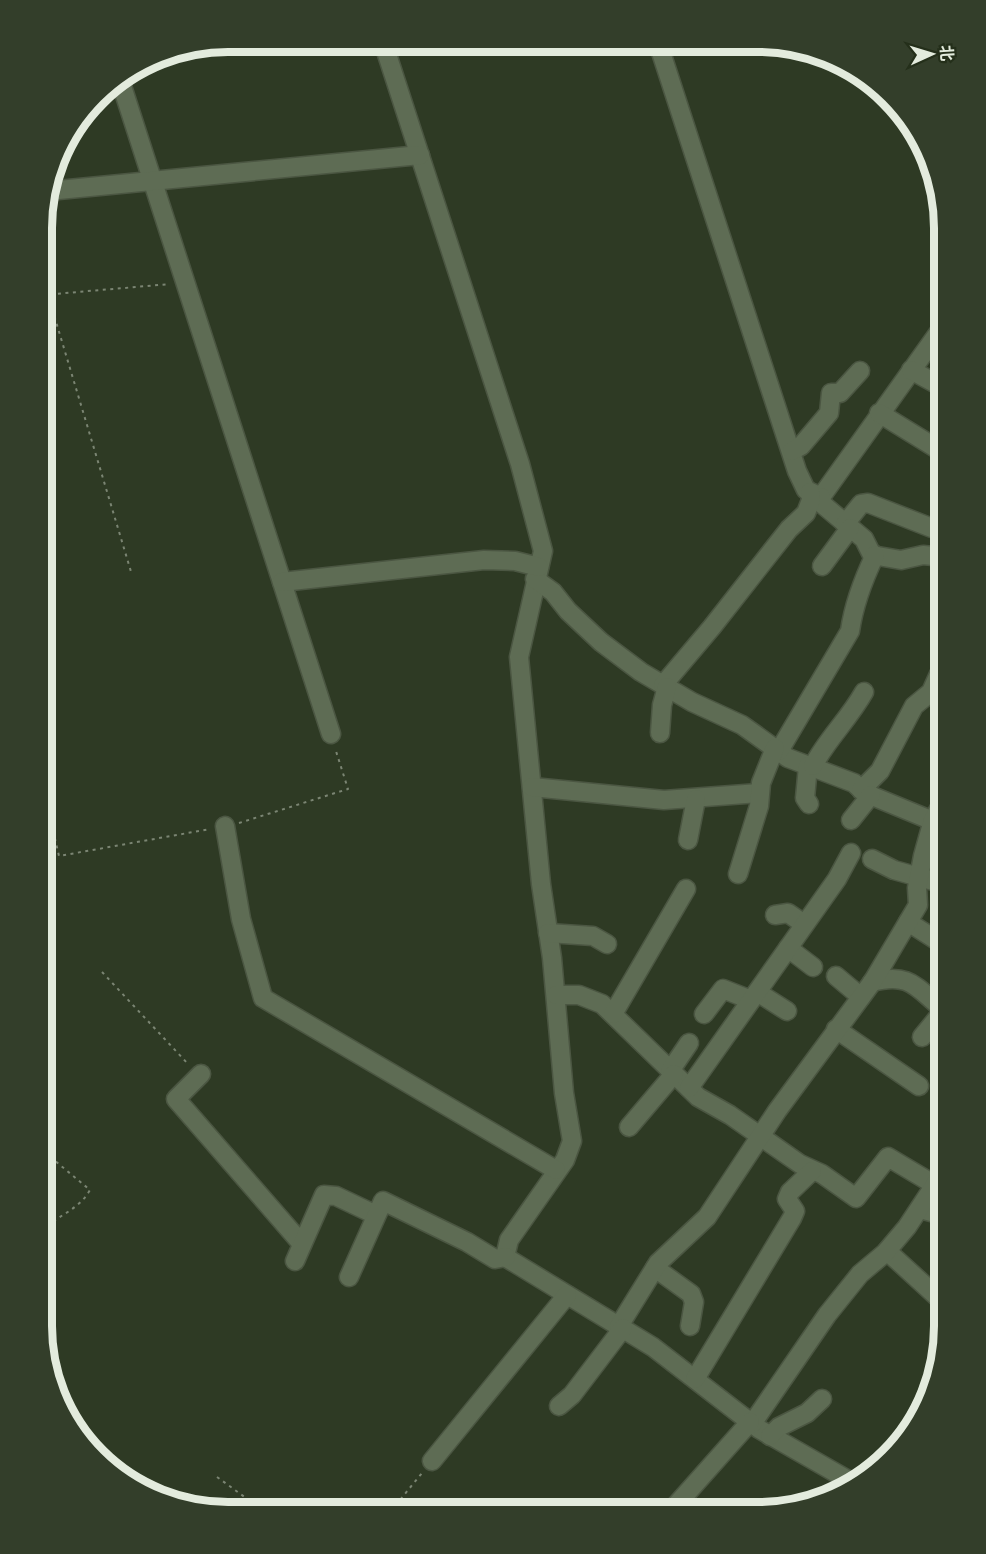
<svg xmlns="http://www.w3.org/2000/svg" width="986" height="1554" font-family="'Golos Text','Noto Sans SC',sans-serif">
<rect width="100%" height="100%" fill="#2e3a24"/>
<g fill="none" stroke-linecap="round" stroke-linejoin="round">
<defs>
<g id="minor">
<path d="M 383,42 L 520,464 L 543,551 L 519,657 L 541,884 L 552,958 L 564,1093 L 572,1141 L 565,1160 L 509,1240 L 505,1257 L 653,1347 L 759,1429 L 850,1481"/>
<path d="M 658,43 L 797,471 L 806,490 L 821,497 L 944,325"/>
<path d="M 120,80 L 331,734"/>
<path d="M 48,191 L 420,155"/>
<path d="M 911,370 L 944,388"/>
<path d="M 879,413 L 944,453"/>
<path d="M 792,451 L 801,446 L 829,413 L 831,393 L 840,393 L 860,371"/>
<path d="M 821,497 L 821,503 L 864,539 L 872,555 L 901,560 L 923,555 L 944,557"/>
<path d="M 845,524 L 861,504 L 868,503 L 932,528"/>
<path d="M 822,566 L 850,528"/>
<path d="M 535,579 L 553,592 L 568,611 L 601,642 L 641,672 L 692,702 L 742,725 L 788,758 L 854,783 L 865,793 L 933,821"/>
<path d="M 282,582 L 484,560 L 515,561 L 539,567"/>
<path d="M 663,685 L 712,627 L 789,529 L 806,513 L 811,500 L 810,492"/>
<path d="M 660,733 L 662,705 L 667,687"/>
<path d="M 779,751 L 850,631 C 854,603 863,580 875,555"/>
<path d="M 808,766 L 805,798 L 809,804"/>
<path d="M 813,766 C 827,739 849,719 864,692"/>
<path d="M 532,787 L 664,800 L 759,793"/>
<path d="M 861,790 L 880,771 L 914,706 L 931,692 L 944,663"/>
<path d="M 851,820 L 871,795"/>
<path d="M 225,826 L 241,919 L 263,998 L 556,1170"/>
<path d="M 688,840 L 696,799"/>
<path d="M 872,859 L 894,870 L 944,884"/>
<path d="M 738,874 L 759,806 L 761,783 L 775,748"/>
<path d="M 775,915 L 788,913 L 804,924"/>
<path d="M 908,922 L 944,945"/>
<path d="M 548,933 L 593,936 L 607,944"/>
<path d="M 788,948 L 813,967"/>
<path d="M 836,976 L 861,997"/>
<path d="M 872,982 C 911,972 916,988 944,1010 L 922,1037"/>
<path d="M 757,992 L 787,1011"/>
<path d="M 556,995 L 579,995 L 602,1004 L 698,1097 L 730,1115 L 800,1164 L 822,1174 L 856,1198 L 888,1157 L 935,1185"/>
<path d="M 613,1014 L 686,889"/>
<path d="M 704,1014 L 723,989 L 751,1000"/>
<path d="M 836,1029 L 919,1086"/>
<path d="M 670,1071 L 689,1043"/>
<path d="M 201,1074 L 176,1099 L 302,1244"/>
<path d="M 689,1088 L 837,879 L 851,853"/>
<path d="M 944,1100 L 941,1097 L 944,1094"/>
<path d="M 629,1127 L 674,1074"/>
<path d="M 920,1209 L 939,1214 L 944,1210"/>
<path d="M 887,1251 L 944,1303"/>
<path d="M 295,1261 L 324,1195 L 336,1196 L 376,1215"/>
<path d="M 655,1268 L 691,1294 L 694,1302 L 690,1326"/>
<path d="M 349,1277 L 383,1201 L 467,1242 L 495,1259 L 506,1257"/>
<path d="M 619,1326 L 658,1263 L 707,1217 L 777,1111 L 873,981 L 918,905 L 917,888 L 923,856 L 933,820 L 944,800"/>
<path d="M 695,1379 L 792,1218 L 795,1211 L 787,1199 L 790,1192 L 812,1171"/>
<path d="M 559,1406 L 572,1395 L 623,1328"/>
<path d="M 752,1424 L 827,1315 L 860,1274 L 885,1253 L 907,1227 L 944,1171"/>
<path d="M 770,1436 L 779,1427 L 807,1413 L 822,1399"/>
<path d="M 432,1461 L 567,1295"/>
<path d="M 670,1512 L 750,1422"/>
</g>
</defs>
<use href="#minor" stroke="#4b5642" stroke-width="21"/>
<g stroke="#7b8573" stroke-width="2" stroke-dasharray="3 4.5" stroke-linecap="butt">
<path d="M 43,295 L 170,284"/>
<path d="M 48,295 L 132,575"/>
<path d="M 43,787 L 59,856 L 210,829"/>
<path d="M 239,823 L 348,789 L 335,748"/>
<path d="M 102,972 L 189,1065"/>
<path d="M 42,1231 C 57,1215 78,1211 90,1190 L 42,1150"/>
<path d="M 217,1477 L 264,1511"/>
<path d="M 391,1511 L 422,1473"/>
</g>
<use href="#minor" stroke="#5e6c54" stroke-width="18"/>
</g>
<path d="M0 0H986V1554H0ZM228 52H758A176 176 0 0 1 934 228V1326A176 176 0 0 1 758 1502H228A176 176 0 0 1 52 1326V228A176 176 0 0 1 228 52Z" fill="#333e2a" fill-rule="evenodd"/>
<path fill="none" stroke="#e3ebdd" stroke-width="8" d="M228 52H758A176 176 0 0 1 934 228V1326A176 176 0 0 1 758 1502H228A176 176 0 0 1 52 1326V228A176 176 0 0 1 228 52Z"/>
<g transform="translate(932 54) rotate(86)" stroke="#242f1a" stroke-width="4.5" paint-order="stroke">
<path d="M0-4.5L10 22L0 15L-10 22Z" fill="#e3ebdd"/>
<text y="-9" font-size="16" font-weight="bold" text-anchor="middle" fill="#e3ebdd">北</text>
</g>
</svg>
